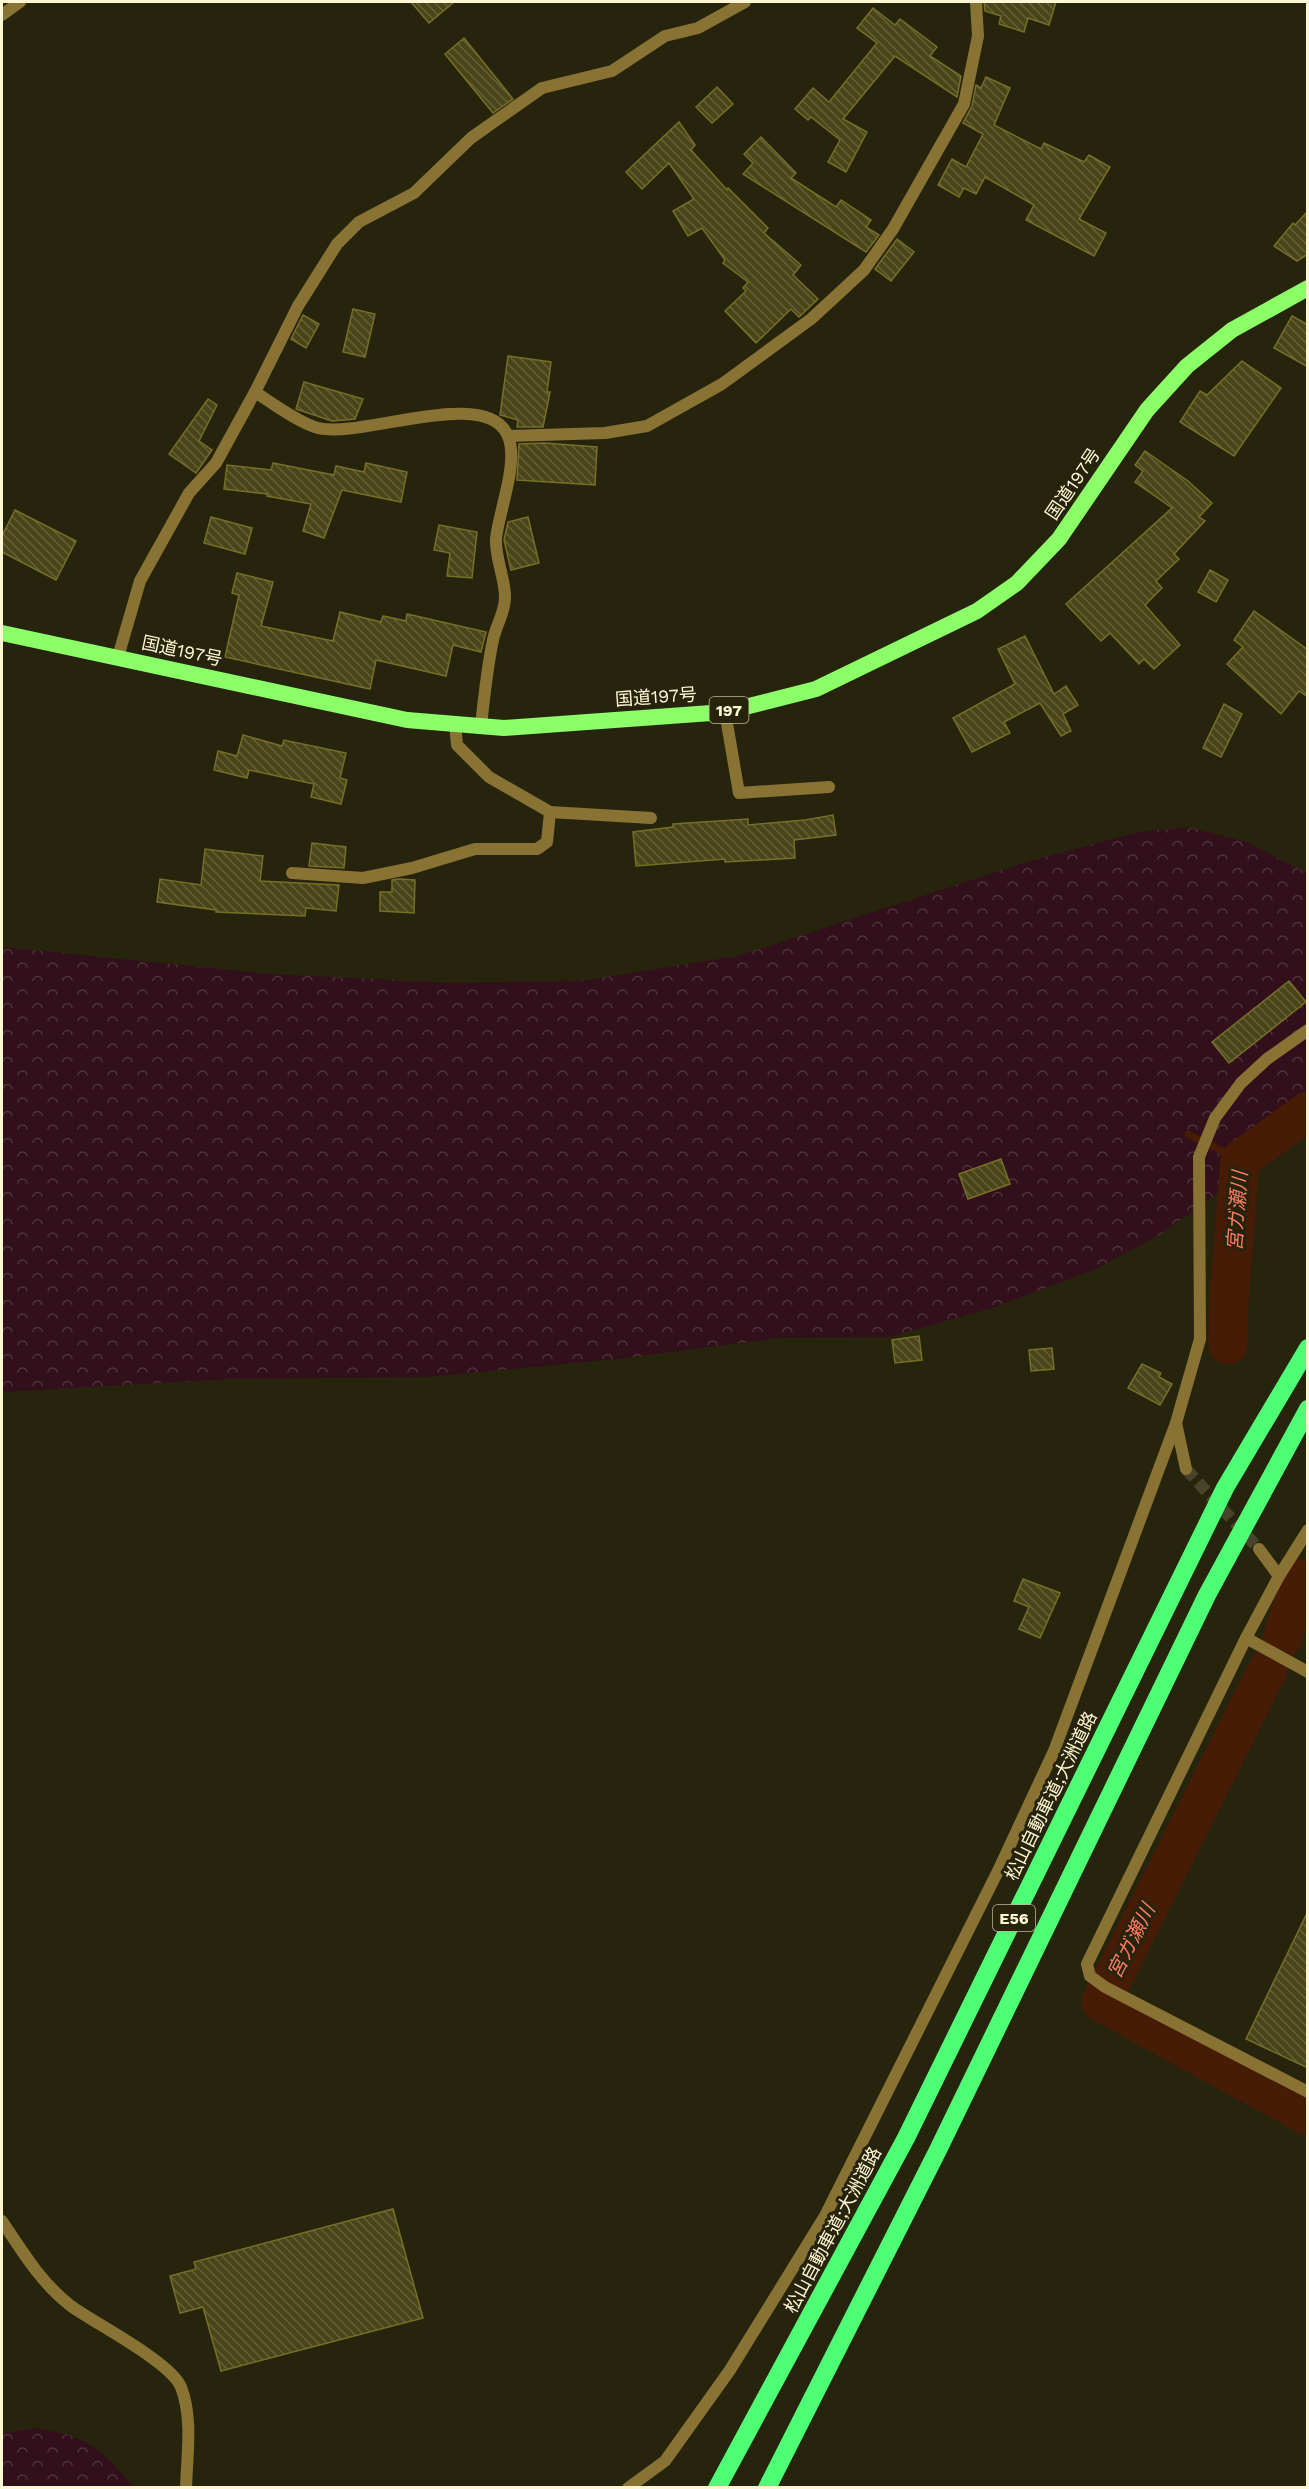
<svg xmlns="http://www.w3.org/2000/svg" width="1309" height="2489" font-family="'Work Sans','Noto Sans JP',sans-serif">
<defs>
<pattern id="forest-crowns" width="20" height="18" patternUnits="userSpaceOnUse" patternTransform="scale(1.5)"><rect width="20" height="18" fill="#31101b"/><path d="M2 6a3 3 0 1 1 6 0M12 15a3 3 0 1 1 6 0" fill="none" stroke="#50343b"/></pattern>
<pattern id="building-back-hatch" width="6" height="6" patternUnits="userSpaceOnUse" patternTransform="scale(1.5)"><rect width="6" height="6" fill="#494518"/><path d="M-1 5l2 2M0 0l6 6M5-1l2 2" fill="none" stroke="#646139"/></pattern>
</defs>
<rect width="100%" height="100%" fill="#27240d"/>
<g fill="url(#forest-crowns)">
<path d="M 1188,827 L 1247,842 L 1307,873 L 1307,1120 L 1229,1185 L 1161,1234 L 1094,1270 L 992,1308 L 889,1337 L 780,1338 L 626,1358 L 429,1377 L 231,1379 L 2,1392 L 2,947 L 272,974 L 454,983 L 589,980 L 737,956 L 1033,860 L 1139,832 Z"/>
<path d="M 34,2428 C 88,2436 98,2446 134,2487 L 2,2487 L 2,2434 Z"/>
</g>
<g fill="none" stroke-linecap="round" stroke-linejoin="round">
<path stroke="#471c06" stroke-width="7" d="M 1188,1134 L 1240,1160"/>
<g stroke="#471c06" stroke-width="39">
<path d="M 1228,1345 L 1229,1302 L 1240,1160 L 1308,1111"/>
<path d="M 1282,1639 L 1295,1598 L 1296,1578"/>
<path d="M 1268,1669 L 1101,2002 L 1308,2116"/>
</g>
</g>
<g fill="url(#building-back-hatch)" stroke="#776f28" stroke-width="1.5">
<path d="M 411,2 L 454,2 L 429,23 Z"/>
<path d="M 984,2 L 1056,2 L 1049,25 L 1028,18 L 1024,32 L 999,24 L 1001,16 L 985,11 Z"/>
<path d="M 873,8 L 895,25 L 900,19 L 937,47 L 930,56 L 961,76 L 957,97 L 895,56 L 843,119 L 867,132 L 846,172 L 828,162 L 840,140 L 811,117 L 808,120 L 795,109 L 813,88 L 829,102 L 877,43 L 857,28 Z"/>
<path d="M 464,38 L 513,99 L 493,113 L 445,54 Z"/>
<path d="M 986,77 L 1010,88 L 994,125 L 1041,149 L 1044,143 L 1084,162 L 1089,155 L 1110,167 L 1079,219 L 1106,233 L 1094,256 L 1026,220 L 1034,205 L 985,177 L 976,194 L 964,188 L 959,197 L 938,185 L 952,159 L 966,167 L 983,134 L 963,123 L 972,106 L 976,85 L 981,88 Z"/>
<path d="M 717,87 L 733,104 L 712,123 L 696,107 Z"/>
<path d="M 679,122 L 695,145 L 691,150 L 727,190 L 728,188 L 768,228 L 764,233 L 801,265 L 793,275 L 818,299 L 799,317 L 791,309 L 756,343 L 725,311 L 746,291 L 743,288 L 748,282 L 723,263 L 725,260 L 702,228 L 688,236 L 673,211 L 694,199 L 669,163 L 642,189 L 626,172 Z"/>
<path d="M 761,137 L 796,173 L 791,178 L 836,207 L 841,200 L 871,220 L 866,227 L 879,235 L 866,252 L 743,174 L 753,163 L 744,154 Z"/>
<path d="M 1308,211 L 1308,254 L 1297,261 L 1274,246 L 1293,223 L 1295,225 Z"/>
<path d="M 897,239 L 914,252 L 891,281 L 875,269 Z"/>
<path d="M 353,309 L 375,314 L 365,357 L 343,352 Z"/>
<path d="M 303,315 L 319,324 L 306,348 L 291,339 Z"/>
<path d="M 1292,316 L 1308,325 L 1308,367 L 1274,348 Z"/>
<path d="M 508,356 L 551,362 L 547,392 L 550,392 L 543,427 L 517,427 L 518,420 L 500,415 Z"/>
<path d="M 1242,361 L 1281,388 L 1234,456 L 1180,422 L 1200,391 L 1207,395 Z"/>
<path d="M 304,382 L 363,399 L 355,419 L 332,421 L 296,409 Z"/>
<path d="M 208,399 L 217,405 L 199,441 L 212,450 L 196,473 L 169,454 Z"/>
<path d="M 544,443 L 597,447 L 595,485 L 517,480 L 519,444 Z"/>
<path d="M 1145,451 L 1188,481 L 1212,503 L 1199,517 L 1205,521 L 1174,554 L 1179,559 L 1156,581 L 1162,588 L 1145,605 L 1180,645 L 1154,669 L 1144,659 L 1139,664 L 1110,633 L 1101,641 L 1066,604 L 1172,508 L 1135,482 L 1143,471 L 1135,465 Z"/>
<path d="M 273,463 L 334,475 L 336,466 L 364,472 L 366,463 L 407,472 L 401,502 L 342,490 L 324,538 L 303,531 L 311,504 L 267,496 L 267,494 L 224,489 L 227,465 L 271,470 Z"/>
<path d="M 15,510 L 76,541 L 56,580 L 2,552 L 2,536 Z"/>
<path d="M 211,517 L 252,528 L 245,554 L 204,543 Z"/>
<path d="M 528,517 L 539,563 L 511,570 L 504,540 L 508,522 Z"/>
<path d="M 439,525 L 477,532 L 472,578 L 447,576 L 450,553 L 434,550 Z"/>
<path d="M 1210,570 L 1228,580 L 1216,602 L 1198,592 Z"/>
<path d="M 237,573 L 273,582 L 261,626 L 333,641 L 340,612 L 381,622 L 383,616 L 406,621 L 407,614 L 486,632 L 481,652 L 453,645 L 446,676 L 376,660 L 370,689 L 225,657 L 239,595 L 232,593 Z"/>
<path d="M 1254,611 L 1308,650 L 1308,697 L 1299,691 L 1281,714 L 1227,664 L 1243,647 L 1234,640 Z"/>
<path d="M 1025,636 L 1054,694 L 1066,686 L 1078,705 L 1063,714 L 1071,731 L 1061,736 L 1040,703 L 1004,722 L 1010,733 L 972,752 L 953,718 L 1015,684 L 998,649 Z"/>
<path d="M 1224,704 L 1242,714 L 1221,757 L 1203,748 Z"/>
<path d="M 243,735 L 282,746 L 284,740 L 346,753 L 340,778 L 347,780 L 341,804 L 311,797 L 314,784 L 249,770 L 247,778 L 214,770 L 218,751 L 237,756 Z"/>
<path d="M 833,815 L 836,835 L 794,840 L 795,858 L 725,862 L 725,859 L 636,866 L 633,832 L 673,827 L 673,824 L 748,819 L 748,825 L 805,820 Z"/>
<path d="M 312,843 L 346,847 L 344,868 L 309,866 Z"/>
<path d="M 205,849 L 263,856 L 260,881 L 339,885 L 336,911 L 306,908 L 305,916 L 216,912 L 216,910 L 157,902 L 160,879 L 201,885 Z"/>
<path d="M 399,879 L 415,880 L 414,913 L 380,911 L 380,892 L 392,892 L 392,880 Z"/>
<path d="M 1289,981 L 1306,1002 L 1229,1063 L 1212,1042 Z"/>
<path d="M 1001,1159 L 1010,1184 L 968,1199 L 959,1174 Z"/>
<path d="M 919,1336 L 922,1360 L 895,1363 L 892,1340 Z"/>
<path d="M 1052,1348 L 1054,1369 L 1031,1371 L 1029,1350 Z"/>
<path d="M 1142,1364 L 1161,1373 L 1159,1377 L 1172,1384 L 1160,1405 L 1128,1388 Z"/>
<path d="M 1023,1579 L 1060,1593 L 1040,1638 L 1019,1629 L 1029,1607 L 1014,1601 Z"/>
<path d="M 1308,1911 L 1308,2068 L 1246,2039 Z"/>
<path d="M 393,2209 L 423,2318 L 221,2371 L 203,2307 L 180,2313 L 170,2276 L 196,2269 L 194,2262 Z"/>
</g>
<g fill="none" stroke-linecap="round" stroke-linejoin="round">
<path stroke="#47442b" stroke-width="12" stroke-dasharray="12 6" stroke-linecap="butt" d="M 1186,1469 L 1259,1549"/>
<g stroke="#897334" stroke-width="12">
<path d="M 2,15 L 20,2"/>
<path d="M 255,392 C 272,403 299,423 318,428 C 362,439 487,385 508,436 C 519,463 499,510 496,539 C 495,558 505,578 505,597 C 505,613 496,625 493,640 C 487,668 484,697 481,726"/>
<path d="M 508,436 L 605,433 L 647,426 L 722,384 L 811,319 L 836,296 L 864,270 L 893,229 L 964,104 L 978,36 L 976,2"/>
<path d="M 118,657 L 140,581 L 189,493 L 216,463 L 255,392 L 298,306 L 337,244 L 359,222 L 414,193 L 471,138 L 542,88 L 612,71 L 665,36 L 698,28 L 745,2"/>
<path d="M 725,712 L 739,793 L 829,787"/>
<path d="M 550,812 L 651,818"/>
<path d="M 292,873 L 363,878 L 412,868 L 475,849 L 537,849 L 547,842 L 550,812 L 489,777 L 457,745 L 455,724"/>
<path d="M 1176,1423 L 1186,1469"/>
<path d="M 1308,1530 L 1279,1576 L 1246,1638 L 1087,1964 L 1090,1976 L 1105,1987 L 1308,2092"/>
<path d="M 1259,1549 L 1279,1576"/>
<path d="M 1246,1638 L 1308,1672"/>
<path d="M 2,2221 C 22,2251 41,2283 71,2306 C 94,2323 171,2362 181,2387 C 193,2418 187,2455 186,2488"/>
<path d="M 628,2488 L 665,2461 L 730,2370 L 825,2216 L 998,1871 L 1054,1751 L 1176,1423 L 1200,1339 L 1199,1157 L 1215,1118 L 1241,1083 L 1267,1059 L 1308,1030"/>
</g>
<path stroke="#8cff68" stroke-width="16" d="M 2,633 L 407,720 L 504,728 L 725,712 L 816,689 L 977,611 L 1017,583 L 1059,539 L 1147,410 L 1187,366 L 1232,330 L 1308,288"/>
<g stroke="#4eff76" stroke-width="18">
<path d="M 717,2488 L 906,2138 L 1225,1488 L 1308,1348"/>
<path d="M 767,2488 L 938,2150 L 1207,1595 L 1308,1409"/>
</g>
</g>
<g text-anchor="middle" stroke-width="6" stroke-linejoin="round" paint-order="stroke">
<g fill="#27240d" stroke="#beb898" stroke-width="1.5">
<rect x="709.5" y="697" width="39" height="26" rx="4.5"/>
<rect x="993" y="1905" width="42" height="26" rx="4.5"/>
</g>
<g font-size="16" font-weight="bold" fill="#fff7d3">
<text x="729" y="716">197</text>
<text x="1014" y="1924">E56</text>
</g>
<g font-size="18" fill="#fff7d3" stroke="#27240d">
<text transform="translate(1073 484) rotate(-56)" y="6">国道197号</text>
<text transform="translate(182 651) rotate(12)" y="6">国道197号</text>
<text transform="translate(656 697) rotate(-4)" y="6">国道197号</text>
<text transform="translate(1051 1796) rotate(-64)" y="6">松山自動車道;大洲道路</text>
<text transform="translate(833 2230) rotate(-62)" y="6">松山自動車道;大洲道路</text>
</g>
<g font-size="20" font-style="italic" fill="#ff7b61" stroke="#27240d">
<text transform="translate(1237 1211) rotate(-86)" y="7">宮ガ瀬川</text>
<text transform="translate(1131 1941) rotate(-63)" y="7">宮ガ瀬川</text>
</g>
</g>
<rect width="1309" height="2489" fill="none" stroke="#fff7d3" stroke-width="6"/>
</svg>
